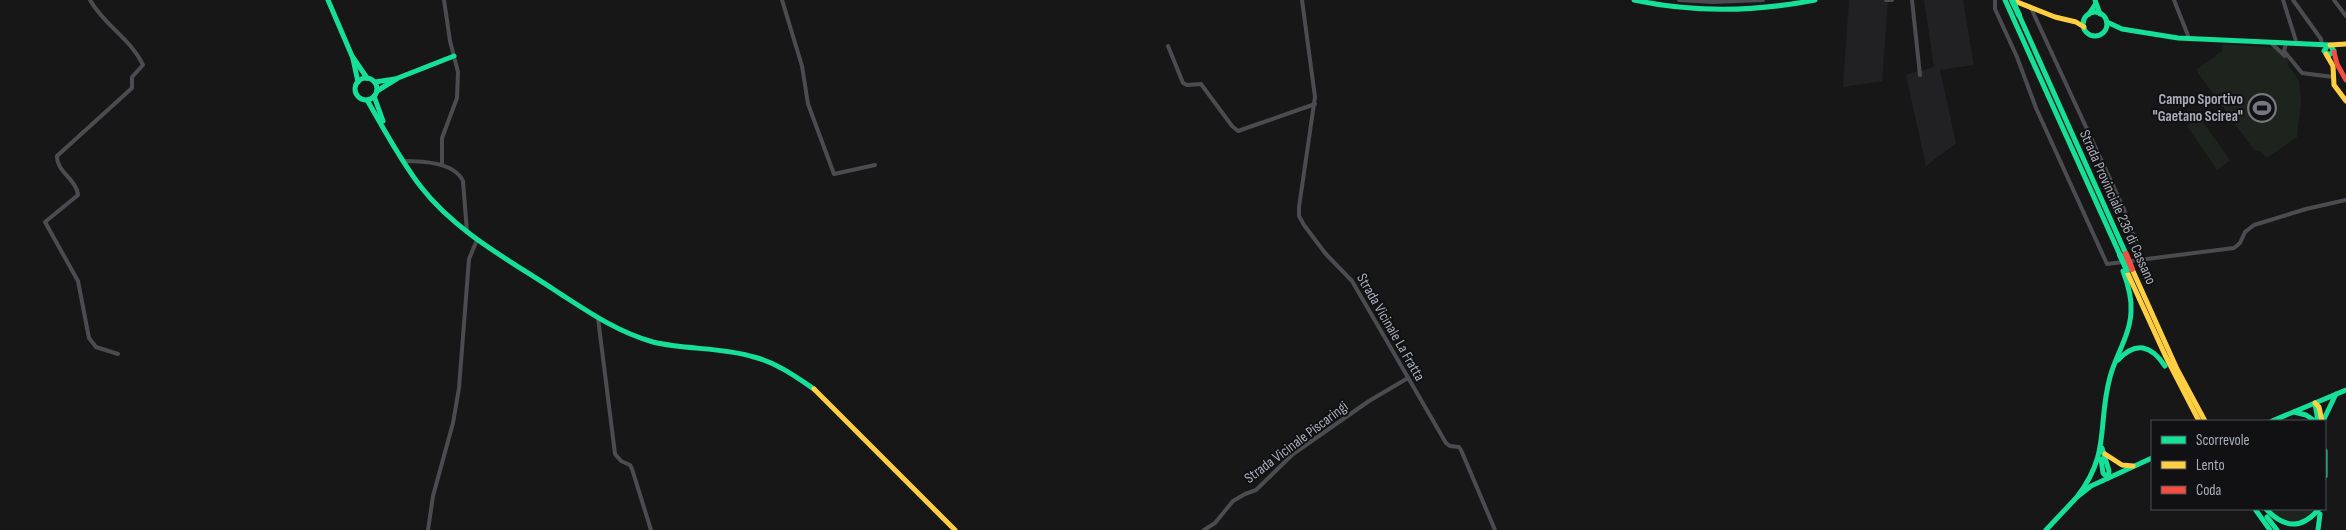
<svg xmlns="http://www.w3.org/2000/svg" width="2346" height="530" font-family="'Sofia Sans Condensed',sans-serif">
<rect width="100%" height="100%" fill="#171717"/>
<g fill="#212123">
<path d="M 1849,0 L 1888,0 L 1882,81 L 1843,87 Z"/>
<path d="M 1924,0 L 1963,0 L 1974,65 L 1940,70 L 1956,143 L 1926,166 L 1906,75 L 1934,67 Z"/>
</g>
<g fill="#1d241e">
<path d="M 2222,44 L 2274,48 L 2289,60 L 2288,65 L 2299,81 L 2301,101 L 2297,137 L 2267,158 L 2262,152 L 2254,150 L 2196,70 L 2222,51 Z"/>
<path d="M 2199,117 L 2230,160 L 2217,170 L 2187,126 Z"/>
<path d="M 2269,509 L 2315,509 L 2308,520 L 2285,525 Z"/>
</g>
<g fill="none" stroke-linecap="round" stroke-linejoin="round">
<g stroke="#4b4c50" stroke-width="4">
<path d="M 90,0 C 104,25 131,39 143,65 L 132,77 L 132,88 L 57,156 C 56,171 77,180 78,195 L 45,222 L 78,281 L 89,338 L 96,347 L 118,354"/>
<path d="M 782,0 L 802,66 L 808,104 L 834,174 L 875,165"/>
<path d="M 1302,0 L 1315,97 L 1299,207 L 1299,216 L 1304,225 L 1325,253 L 1352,281 L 1446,443 L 1450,446 L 1459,447 L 1461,450 L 1495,530"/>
<path d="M 1679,0 L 1713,2 L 1763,0"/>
<path d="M 1886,0 L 1892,0"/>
<path d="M 1912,0 L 1920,75"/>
<path d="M 1995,0 L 1995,9 L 2017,57 L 2036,108 L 2107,264 L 2234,248 L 2240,243 L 2245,232 L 2254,225 L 2306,209 L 2346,200"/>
<path d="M 2174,0 L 2189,38"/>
<path d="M 2283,0 L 2297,44"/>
<path d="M 2293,0 L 2321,39 L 2322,44"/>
<path d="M 2334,0 L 2346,16"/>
<path d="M 2031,8 L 2123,207 L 2142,259"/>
<path d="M 2271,43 L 2285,56"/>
<path d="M 2286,44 L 2284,51 L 2302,73 L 2333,77"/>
<path d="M 1168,46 L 1183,83 L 1187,85 L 1201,84 L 1232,126 L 1238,131 L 1315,104"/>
<path d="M 403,161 C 422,161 454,162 463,181 L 467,232"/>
<path d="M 442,165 L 442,138 L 457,98 L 458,72 L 450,41 L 444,0"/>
<path d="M 598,318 L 615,454 L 621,461 L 630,465 L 632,469 L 651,530"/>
<path d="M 428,530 L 433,496 L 453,423 L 459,388 L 469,259 L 477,240"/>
<path d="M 1204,530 L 1215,523 L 1233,501 L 1245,494 L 1256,490 L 1293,454 L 1369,401 L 1408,378"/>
</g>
<g stroke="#16e098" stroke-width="5">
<path d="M 328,0 L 352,56 L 367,78"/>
<path d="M 1634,0 C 1695,13 1754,12 1815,0"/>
<path d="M 2005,0 L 2120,255"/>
<path d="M 2095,0 L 2100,14"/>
<circle cx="2095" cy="24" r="12"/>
<path d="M 2089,14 L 2095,5"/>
<path d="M 2019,15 L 2126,254"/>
<path d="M 2107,22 L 2122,29 L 2178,38 L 2330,45 L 2334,51 L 2329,55 L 2324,51 L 2328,45"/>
<path d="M 353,59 L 358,82"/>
<circle cx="366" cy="89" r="11"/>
<path d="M 375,82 L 395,79"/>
<path d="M 377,91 L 398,78 L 454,56"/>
<path d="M 374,96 L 383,121"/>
<path d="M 367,100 C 384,129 400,160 421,187 C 456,232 509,260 556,291 C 587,311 617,332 653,342 C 686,350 722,347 754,357 C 777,363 795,376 814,389"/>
<path d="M 2118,360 C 2136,341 2151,345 2165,366"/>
<path d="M 2315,403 L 2318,421"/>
<path d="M 2294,412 L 2306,415 L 2315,421"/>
<path d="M 2272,421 L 2346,390"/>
<path d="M 2323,421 L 2336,394"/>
<path d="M 2102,448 L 2109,471 L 2108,478"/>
<path d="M 2325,451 L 2325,476"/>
<path d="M 2101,459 L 2103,473 L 2108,478"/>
<path d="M 2077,497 C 2111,453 2097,425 2110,377 C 2116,355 2130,335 2131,312 C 2132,298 2128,284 2123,271"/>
<path d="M 2255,509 L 2270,530"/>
<path d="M 2266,509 C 2284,528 2301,530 2319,509"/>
<path d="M 2267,517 L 2277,530"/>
<path d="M 2046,530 L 2077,497 L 2091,486 L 2152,458"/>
<path d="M 2318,530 L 2320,514"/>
</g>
<g stroke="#ffcf43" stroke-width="5">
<path d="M 2012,0 L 2055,17 L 2076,22 L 2084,27"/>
<path d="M 2330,45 L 2346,44"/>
<path d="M 2326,54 L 2333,66 L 2334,85 L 2346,101"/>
<path d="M 2132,269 L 2177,369 L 2205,421"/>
<path d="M 2128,274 L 2165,355 L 2199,421"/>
<path d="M 814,389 L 955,530"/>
<path d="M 2315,403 L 2319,407 L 2322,421"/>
<path d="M 2105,454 L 2122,465 L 2133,466"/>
</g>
<path stroke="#f24e42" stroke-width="5" d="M 2334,52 L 2337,64 L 2346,80"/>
<g stroke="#16e098" stroke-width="6">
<path d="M 2012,0 L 2019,15"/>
<path d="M 2120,255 L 2127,270"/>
</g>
<path stroke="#f24e42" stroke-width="6" d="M 2126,254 L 2132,269"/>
</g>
<defs>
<symbol id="stadium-ring" viewBox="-11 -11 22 22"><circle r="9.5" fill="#111113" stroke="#757880" stroke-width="1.5"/><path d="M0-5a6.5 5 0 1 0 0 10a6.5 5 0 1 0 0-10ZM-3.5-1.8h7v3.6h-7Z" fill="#757880"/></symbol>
</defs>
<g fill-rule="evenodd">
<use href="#stadium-ring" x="2246" y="92" width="32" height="32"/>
</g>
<g text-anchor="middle" stroke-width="4" stroke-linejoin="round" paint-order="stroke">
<g font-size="15" font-weight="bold" fill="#a8adb8" stroke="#111113" text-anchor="end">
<text x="2243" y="104">Campo Sportivo<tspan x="2243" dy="17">"Gaetano Scirea"</tspan></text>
</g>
<g font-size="15" fill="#a8adb8" stroke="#111113">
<text transform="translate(2118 207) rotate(66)" y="5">Strada Provinciale 236 di Cassano</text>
<text transform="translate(1391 327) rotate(60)" y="5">Strada Vicinale La Fratta</text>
<text transform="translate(1296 442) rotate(-37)" y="5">Strada Vicinale Piscaringi</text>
</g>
</g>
<rect x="2151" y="420" width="175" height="90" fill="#111113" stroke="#4d4f55"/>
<rect x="2161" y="436" width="25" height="8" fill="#16e098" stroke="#4d4f55"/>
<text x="2196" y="445" font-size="15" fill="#a8adb8">Scorrevole</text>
<rect x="2161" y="461" width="25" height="8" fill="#ffcf43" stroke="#4d4f55"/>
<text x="2196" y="470" font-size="15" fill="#a8adb8">Lento</text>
<rect x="2161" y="486" width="25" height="8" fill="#f24e42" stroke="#4d4f55"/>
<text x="2196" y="495" font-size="15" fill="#a8adb8">Coda</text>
</svg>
